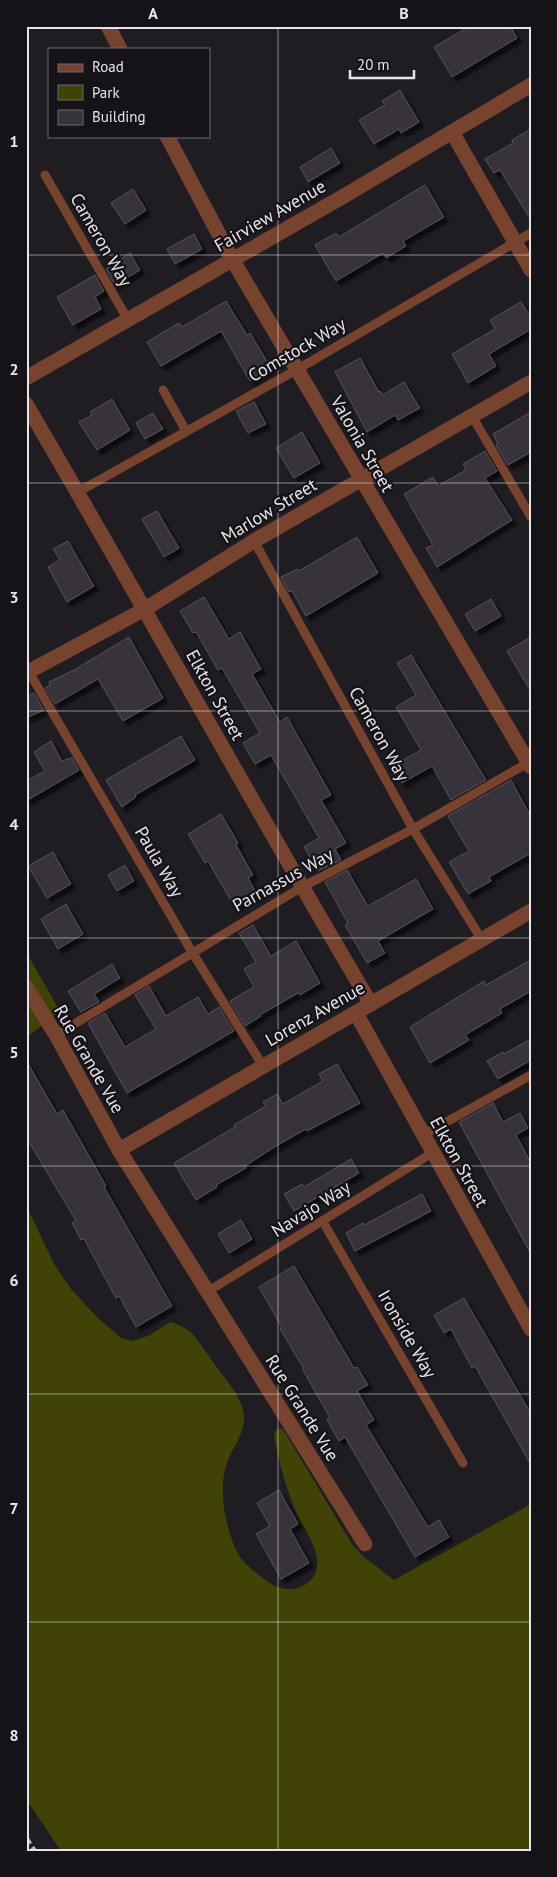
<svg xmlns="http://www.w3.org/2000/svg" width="557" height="1877" font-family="'PT Sans',sans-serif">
<defs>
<filter id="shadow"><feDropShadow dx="4.5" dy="4.5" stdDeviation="1" flood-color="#0009"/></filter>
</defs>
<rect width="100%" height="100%" fill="#1f1c22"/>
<g fill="#414306">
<path d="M 26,952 L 60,1011 L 26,1038 Z"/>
<path d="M 26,1205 L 54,1264 L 71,1289 L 96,1316 L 121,1338 L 133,1341 L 150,1335 L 170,1322 C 194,1329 197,1340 211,1359 C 222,1376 243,1396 244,1417 C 245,1434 232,1448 227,1463 C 217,1488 226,1533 239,1555 C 245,1566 260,1576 270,1583 C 287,1596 318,1587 317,1563 C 317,1543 301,1525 294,1507 C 285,1484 278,1459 274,1434 L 276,1430 L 280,1428 L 283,1429 L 352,1544 L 364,1557 L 394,1580 L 531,1504 L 531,1851 L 61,1851 L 26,1799 Z"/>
</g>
<g fill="#37333a" stroke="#565259" filter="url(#shadow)">
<path d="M 470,26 L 510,26 L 517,38 L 452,77 L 434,47 Z"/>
<path d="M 400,90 L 419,122 L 401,133 L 399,129 L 374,144 L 359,120 L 385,105 L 382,101 Z"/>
<path d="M 531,129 L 531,220 L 500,170 L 494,173 L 485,159 L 513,143 L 512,140 Z"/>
<path d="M 331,148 L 340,163 L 308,182 L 300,167 Z"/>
<path d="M 425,185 L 444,217 L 403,241 L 406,246 L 386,258 L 383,253 L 336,281 L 315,245 L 336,233 L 339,237 Z"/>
<path d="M 133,189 L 146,210 L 125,224 L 111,203 Z"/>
<path d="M 194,234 L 202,249 L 175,264 L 167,249 Z"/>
<path d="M 130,253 L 140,270 L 115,285 L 106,269 Z"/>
<path d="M 95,275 L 104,291 L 95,297 L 101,309 L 73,325 L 57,297 Z"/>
<path d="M 226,301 L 247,335 L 250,333 L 271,368 L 250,381 L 221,331 L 161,366 L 147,342 L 179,323 L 182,327 Z"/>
<path d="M 521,302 L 531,318 L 531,329 L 489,354 L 496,366 L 468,383 L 452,354 L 495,329 L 490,320 Z"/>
<path d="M 360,358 L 379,392 L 380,391 L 383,395 L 404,382 L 420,408 L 398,420 L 395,415 L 367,432 L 335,372 Z"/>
<path d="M 112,399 L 130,430 L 97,450 L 79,422 L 92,415 L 90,412 Z"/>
<path d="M 254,402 L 266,424 L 248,433 L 236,411 Z"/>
<path d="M 531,412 L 531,452 L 508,465 L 496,445 L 498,444 L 493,434 Z"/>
<path d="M 153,413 L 163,429 L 145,439 L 136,423 Z"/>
<path d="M 302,432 L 320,463 L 294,478 L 276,448 Z"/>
<path d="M 485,451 L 497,471 L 485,478 L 512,520 L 437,567 L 426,548 L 433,545 L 404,494 L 433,477 L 438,486 L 466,470 L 463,464 Z"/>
<path d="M 157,511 L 179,548 L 164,557 L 142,519 Z"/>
<path d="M 357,537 L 378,573 L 306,616 L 292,591 L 289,592 L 281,577 L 298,569 L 299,571 Z"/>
<path d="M 68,541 L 94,586 L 67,602 L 48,567 L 60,560 L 53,549 Z"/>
<path d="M 204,597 L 229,639 L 240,632 L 261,669 L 252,674 L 280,722 L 287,717 L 331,795 L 321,800 L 346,843 L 335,849 L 341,860 L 318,871 L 304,847 L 319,838 L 271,755 L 255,764 L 243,743 L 260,733 L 222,668 L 218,670 L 196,632 L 193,633 L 180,611 Z"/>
<path d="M 491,599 L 501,616 L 475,631 L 465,614 Z"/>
<path d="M 129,637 L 163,698 L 123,721 L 98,679 L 55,704 L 45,688 L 50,685 L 49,682 L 74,670 Z"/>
<path d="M 531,637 L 531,692 L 507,651 Z"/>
<path d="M 411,655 L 486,780 L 451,800 L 432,766 L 402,783 L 392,766 L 421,750 L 396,707 L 416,695 L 397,663 Z"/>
<path d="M 34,693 L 44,710 L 26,718 L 26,697 Z"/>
<path d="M 181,736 L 195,760 L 135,795 L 136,797 L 122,807 L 106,780 Z"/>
<path d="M 51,741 L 62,761 L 72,758 L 79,770 L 26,801 L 26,781 L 45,771 L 34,752 Z"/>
<path d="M 511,780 L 531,817 L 531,853 L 489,877 L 491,881 L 468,894 L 449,862 L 469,851 L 448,816 Z"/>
<path d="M 221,814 L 238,843 L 236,845 L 253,875 L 248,878 L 256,892 L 234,906 L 208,861 L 205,863 L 188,834 Z"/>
<path d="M 53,852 L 71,884 L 47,898 L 28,866 Z"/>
<path d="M 125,865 L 134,881 L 117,891 L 108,875 Z"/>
<path d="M 347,870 L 368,906 L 416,879 L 433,909 L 378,941 L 385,953 L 367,963 L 345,925 L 348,923 L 325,882 Z"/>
<path d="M 66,904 L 83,934 L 58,949 L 41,919 Z"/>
<path d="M 253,925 L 271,956 L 296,941 L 320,983 L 300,995 L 298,993 L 260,1015 L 261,1016 L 245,1026 L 230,1001 L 254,987 L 244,969 L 256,962 L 239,933 Z"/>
<path d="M 531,960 L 531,991 L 500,1009 L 502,1013 L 465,1035 L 469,1040 L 430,1063 L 410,1027 L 484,981 L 486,985 Z"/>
<path d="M 112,964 L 120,978 L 94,994 L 99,1002 L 81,1012 L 68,991 Z"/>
<path d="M 149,986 L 166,1016 L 198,997 L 208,1014 L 219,1007 L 234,1031 L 127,1093 L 88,1023 L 105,1013 L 125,1047 L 156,1029 L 135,995 Z"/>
<path d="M 531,1039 L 531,1060 L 498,1079 L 487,1061 L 503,1052 L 504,1054 Z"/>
<path d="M 26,1060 L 57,1114 L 63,1110 L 106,1186 L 104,1187 L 172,1306 L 136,1327 L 119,1296 L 116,1298 L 84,1239 L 81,1240 L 72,1223 L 76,1221 L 26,1137 Z"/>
<path d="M 337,1064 L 360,1103 L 307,1131 L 306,1129 L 276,1146 L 245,1166 L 246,1168 L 216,1185 L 217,1187 L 196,1200 L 174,1163 L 235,1127 L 234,1125 L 266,1106 L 263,1102 L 277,1094 L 283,1104 L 323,1081 L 319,1074 Z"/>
<path d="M 493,1103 L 503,1122 L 520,1113 L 528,1128 L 516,1135 L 531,1163 L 531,1254 L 459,1122 Z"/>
<path d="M 351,1159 L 359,1173 L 294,1211 L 284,1194 L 302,1184 L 304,1187 Z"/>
<path d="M 422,1194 L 431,1211 L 355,1251 L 346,1233 L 363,1223 L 364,1225 Z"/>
<path d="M 241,1220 L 252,1239 L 229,1253 L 218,1234 Z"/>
<path d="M 294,1266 L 354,1368 L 357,1367 L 368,1385 L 357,1391 L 374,1420 L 366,1425 L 428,1527 L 439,1520 L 449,1537 L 415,1557 L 345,1437 L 339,1441 L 327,1420 L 330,1418 L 303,1370 L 304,1369 L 280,1329 L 282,1328 L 259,1287 Z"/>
<path d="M 464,1298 L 531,1414 L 531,1465 L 475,1366 L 472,1368 L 451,1329 L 444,1333 L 434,1315 Z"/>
<path d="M 279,1490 L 298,1524 L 290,1529 L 309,1563 L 281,1579 L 256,1534 L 270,1526 L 257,1503 Z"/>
</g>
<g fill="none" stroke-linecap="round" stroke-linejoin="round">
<g stroke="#77432f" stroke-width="9">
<path d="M 45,175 L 128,320"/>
<path d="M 163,390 L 186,431"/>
<path d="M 472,416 L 531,517"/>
<path d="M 78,492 L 298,369 L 531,233"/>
<path d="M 254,541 L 413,829 L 482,940"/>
<path d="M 29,672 L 192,952 L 263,1066"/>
<path d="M 56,1035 L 302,887 L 413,829 L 531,761"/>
<path d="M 423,1135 L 531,1075"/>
<path d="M 323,1222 L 463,1463"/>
<path d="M 207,1292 L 432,1153"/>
</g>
<g stroke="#77432f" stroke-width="15">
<path d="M 108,26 L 120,49"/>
<path d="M 452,132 L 531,270"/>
<path d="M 167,136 L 232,259 L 531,767"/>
<path d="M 26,378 L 344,196 L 531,85"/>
<path d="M 26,404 C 143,603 253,806 371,1004"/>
<path d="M 26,673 L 145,609 L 254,541 L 531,382"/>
<path d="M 26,987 L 56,1035 L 119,1150 L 365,1544"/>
<path d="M 356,1013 L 531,1329"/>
<path d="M 119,1150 L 531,911"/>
</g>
<path stroke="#bebcc0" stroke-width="4" stroke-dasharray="8 4" stroke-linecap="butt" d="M 26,1837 L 35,1851"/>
</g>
<path fill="none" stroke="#e7e5e9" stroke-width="1" stroke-opacity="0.55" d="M 278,26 L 278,1851M 26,255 L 531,255M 26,483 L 531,483M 26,711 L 531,711M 26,938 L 531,938M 26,1166 L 531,1166M 26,1394 L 531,1394M 26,1622 L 531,1622"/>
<g text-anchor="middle" stroke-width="4.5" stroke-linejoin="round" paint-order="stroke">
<g font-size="18" fill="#e7e5e9" stroke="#161318">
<text transform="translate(270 216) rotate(-30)" y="6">Fairview Avenue</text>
<text transform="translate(101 240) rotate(60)" y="6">Cameron Way</text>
<text transform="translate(297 350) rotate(-30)" y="6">Comstock Way</text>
<text transform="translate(362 444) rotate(60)" y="6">Valonia Street</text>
<text transform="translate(269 511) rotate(-31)" y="6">Marlow Street</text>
<text transform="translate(215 695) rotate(61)" y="6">Elkton Street</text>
<text transform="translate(379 734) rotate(61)" y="6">Cameron Way</text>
<text transform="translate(159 862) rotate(60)" y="6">Paula Way</text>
<text transform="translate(283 880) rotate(-29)" y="6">Parnassus Way</text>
<text transform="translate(315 1014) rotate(-30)" y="6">Lorenz Avenue</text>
<text transform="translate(89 1059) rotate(60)" y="6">Rue Grande Vue</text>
<text transform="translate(459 1162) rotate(61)" y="6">Elkton Street</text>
<text transform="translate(311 1209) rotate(-32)" y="6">Navajo Way</text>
<text transform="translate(407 1334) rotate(60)" y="6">Ironside Way</text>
<text transform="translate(302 1408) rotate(58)" y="6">Rue Grande Vue</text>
</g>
</g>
<rect width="557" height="1877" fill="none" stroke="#161318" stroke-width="55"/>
<rect x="48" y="48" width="162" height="90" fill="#161318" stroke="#6a676c"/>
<rect x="58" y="64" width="25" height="8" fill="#77432f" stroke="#6a676c"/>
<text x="92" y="72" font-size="15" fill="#e7e5e9">Road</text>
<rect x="58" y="85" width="25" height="15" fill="#414306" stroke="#6a676c"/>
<text x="92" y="98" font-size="15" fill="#e7e5e9">Park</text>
<rect x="58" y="110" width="25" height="15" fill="#37333a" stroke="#6a676c"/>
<text x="92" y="122" font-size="15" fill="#e7e5e9">Building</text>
<path d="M350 70v8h64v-8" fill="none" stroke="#e7e5e9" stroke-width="2.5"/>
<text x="357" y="70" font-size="15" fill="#e7e5e9" stroke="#161318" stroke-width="4" paint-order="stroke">20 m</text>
<rect x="28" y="28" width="502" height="1822" fill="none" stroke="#e7e5e9" stroke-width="2"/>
<g font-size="16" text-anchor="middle" font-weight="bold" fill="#e7e5e9">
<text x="153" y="19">A</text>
<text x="404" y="19">B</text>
<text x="14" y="147">1</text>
<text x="14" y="375">2</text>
<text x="14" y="603">3</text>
<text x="14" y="830">4</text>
<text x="14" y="1058">5</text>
<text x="14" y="1286">6</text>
<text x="14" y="1514">7</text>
<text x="14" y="1741">8</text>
</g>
</svg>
